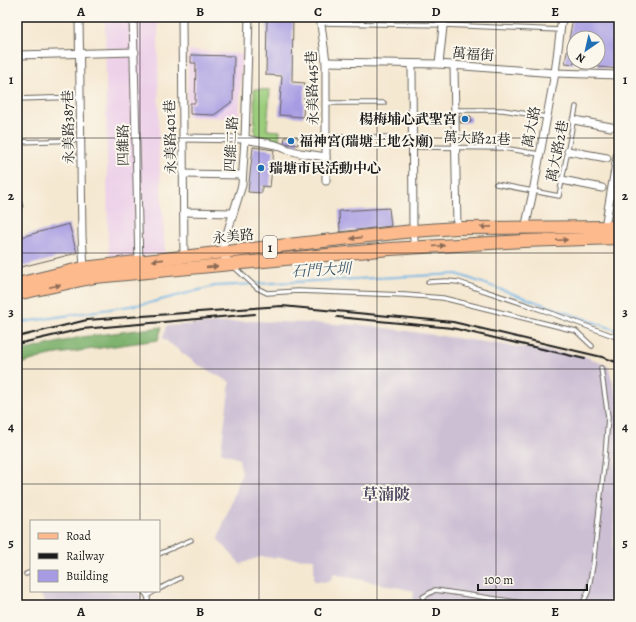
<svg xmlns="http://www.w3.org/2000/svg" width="636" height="622" font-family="Alegreya,'Noto Serif TC',serif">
<rect width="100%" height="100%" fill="#fbf7ec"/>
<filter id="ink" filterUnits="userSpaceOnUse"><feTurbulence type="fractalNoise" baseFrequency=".025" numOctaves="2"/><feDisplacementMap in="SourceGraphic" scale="8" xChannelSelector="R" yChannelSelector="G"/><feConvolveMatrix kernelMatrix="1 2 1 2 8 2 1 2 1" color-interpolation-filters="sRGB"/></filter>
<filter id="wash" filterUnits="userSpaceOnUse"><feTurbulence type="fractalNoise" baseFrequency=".012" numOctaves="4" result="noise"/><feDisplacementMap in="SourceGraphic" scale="16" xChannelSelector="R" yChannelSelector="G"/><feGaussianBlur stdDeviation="0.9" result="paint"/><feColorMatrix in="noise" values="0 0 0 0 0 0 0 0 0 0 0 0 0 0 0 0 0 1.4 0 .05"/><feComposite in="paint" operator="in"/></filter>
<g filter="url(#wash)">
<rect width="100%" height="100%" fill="#f5e8d1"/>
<g fill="#edd1e9">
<path d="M 105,17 L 158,17 L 159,155 L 165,253 L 110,261 L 108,243 Z"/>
<path d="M 188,50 L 242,54 L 239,118 L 187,117 Z"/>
</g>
<g fill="#ccbfd4">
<path d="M 252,321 L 363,325 L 584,356 L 608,366 L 618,401 L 612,599 L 602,605 L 412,605 L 414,591 L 334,574 L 329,582 L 314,581 L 314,559 L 260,557 L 240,564 L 218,539 L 242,473 L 239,459 L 221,452 L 230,382 L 198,365 L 163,338 L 166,326 Z"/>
<path d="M 37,591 L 137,591 L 142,597 L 142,605 L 48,605 Z"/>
</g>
<path fill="#9bcd7d" stroke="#5c744c" d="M 254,89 L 270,90 L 267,130 L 280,131 L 279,140 L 255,139 Z"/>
<path fill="#7cb06c" stroke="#4c6644" d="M 162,327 L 158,340 L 50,355 L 17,365 L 17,352 L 81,337 Z"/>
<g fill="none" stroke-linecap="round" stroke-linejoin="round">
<path stroke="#6fb4e5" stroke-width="2" d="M 17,323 L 149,303 L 215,286 L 457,274 L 619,331"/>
</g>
<g id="blocks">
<g fill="#a79ce3">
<path d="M 267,17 L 293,17 L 292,82 L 305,83 L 303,117 L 279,115 L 282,76 L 266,75 Z"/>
<path d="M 573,17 L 619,17 L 619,69 L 598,67 L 598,38 L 574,38 L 574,64 L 565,63 Z"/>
<path d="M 191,55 L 234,56 L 233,101 L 214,115 L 190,114 L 190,103 L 195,103 L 196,63 L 191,63 Z"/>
<path d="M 460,116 L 471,116 L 471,122 L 460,123 Z"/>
<path d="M 285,137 L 298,137 L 298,145 L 284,143 Z"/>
<path d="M 253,147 L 274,150 L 270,187 L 262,186 L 262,193 L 248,192 Z"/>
<path d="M 17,191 L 19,191 L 23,207 L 17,209 Z"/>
<path d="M 389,208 L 391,226 L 340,232 L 339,211 Z"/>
<path d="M 69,224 L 77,253 L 17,268 L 17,238 Z"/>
</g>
</g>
</g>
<g filter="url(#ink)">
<use href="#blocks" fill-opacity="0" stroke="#68635b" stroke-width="1"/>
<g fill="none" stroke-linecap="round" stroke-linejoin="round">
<defs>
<g id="service">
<path d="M 321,23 L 443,25 L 560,30"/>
<path d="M 17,99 L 80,97"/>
<path d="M 326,103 L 384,103"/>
<path d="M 455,110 L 503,110 L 546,117"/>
<path d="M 326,137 L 388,137"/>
<path d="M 17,142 L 81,140"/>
<path d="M 413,147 L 503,148 L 539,154"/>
<path d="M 496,184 L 559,196 L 576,107"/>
<path d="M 234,267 L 257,288 L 267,293 L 298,291 L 405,295 L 443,298 L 576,331 L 592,346"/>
<path d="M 428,282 L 446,281 L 458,282 L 548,312 L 619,338"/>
<path d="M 159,554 L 191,540"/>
<path d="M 26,574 L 31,572"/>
<path d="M 159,589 L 180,578"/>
<path d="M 143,591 L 148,597 L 148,605"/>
<path d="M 147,596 L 155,591"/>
<path d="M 422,605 L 423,597 L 435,590 L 537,605"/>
<path d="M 578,605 L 583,603 L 588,592 L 593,565 L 605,457 L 608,417 L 601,368"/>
</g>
<g id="minor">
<path d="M 79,17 L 82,236 L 84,268"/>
<path d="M 133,17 L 139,265"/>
<path d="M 182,17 L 184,257"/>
<path d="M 320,17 L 326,62 L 326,181"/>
<path d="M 17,55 L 135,52"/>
<path d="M 326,62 L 439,64 L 555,73 L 619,75"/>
<path d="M 412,64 L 413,231 L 415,248"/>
<path d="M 439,64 L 444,17"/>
<path d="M 454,66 L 457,228"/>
<path d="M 574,120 L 611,127"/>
<path d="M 183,138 L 245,139 L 276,145 L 289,150 L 300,153 L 326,157"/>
<path d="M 568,151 L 607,158"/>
<path d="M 183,174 L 242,175"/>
<path d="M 562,180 L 602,188"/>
<path d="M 184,212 L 233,213"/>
<path d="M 605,227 L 619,146"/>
<path d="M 525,229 L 533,192 L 555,73 L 562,17"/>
<path d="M 232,265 L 221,253 L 242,185 L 245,139 L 249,17"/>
</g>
<g id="primary">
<path d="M 17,284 L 83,268 L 413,231 L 457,228 L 619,227"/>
<path d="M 17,294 L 95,277 L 390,249 L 523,241 L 619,238"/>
</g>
</defs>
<use href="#service" stroke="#68635b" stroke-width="5.5"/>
<use href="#minor" stroke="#68635b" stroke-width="9"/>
<use href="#primary" stroke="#68635b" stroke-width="14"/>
<use href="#service" stroke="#fff" stroke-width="3.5"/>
<use href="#minor" stroke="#fff" stroke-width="7"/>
<use href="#primary" stroke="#fcba8d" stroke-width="12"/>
<g stroke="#1c1c1c" stroke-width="2">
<path d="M 337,317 L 452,328 L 585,359"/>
<path d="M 17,337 L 87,320 L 282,306 L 453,322 L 602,357 L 619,363"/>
<path d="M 17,344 L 82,329 L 255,314"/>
</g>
</g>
<defs><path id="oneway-solid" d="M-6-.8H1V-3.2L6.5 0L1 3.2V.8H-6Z"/></defs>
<g fill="#8c6b54">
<use href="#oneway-solid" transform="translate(486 227) rotate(179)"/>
<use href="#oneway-solid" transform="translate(356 238) rotate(174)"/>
<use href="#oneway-solid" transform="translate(562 240) rotate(-2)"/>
<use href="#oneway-solid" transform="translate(439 246) rotate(-4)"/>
<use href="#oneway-solid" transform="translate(158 260) rotate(174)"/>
<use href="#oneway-solid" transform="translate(212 267) rotate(-5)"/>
<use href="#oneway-solid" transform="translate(55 286) rotate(-12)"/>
</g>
</g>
<path fill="none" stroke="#1c1c1c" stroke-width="1" stroke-opacity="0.55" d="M 140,17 L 140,521M 259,17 L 259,605M 377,17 L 377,605M 496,17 L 496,605M 17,138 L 619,138M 17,253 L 619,253M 17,369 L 619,369M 17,484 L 619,484M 140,591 L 140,605"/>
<g fill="#1f6fb2" stroke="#fbf7ec" stroke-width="1.5">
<circle cx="465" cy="119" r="4"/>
<circle cx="291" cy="141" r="4"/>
<circle cx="261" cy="168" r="4"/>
</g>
<g text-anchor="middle" stroke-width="4" stroke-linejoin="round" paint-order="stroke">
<rect fill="#fbf7ec" stroke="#5f5e5a" stroke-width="1" x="263" y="236" width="14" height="22" rx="3"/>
<g font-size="13" font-weight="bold" fill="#1c1c1c">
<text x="270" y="252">1</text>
</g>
<g font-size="14" fill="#1c1c1c" stroke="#fbf7ec">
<text transform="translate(473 54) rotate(4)" y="5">萬福街</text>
<text transform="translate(312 88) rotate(-92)" y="5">永美路445巷</text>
<text transform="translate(68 127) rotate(-91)" y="5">永美路387巷</text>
<text transform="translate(531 127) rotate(-79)" y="5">萬大路</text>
<text transform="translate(170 137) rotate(-91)" y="5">永美路401巷</text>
<text transform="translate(477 138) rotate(2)" y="5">萬大路21巷</text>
<text transform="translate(231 144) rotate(-87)" y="5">四維二路</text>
<text transform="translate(123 145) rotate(-91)" y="5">四維路</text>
<text transform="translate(557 151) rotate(-79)" y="5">萬大路2巷</text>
<text transform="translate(233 236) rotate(-6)" y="5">永美路</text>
</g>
<g font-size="14" font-weight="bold" fill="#1c1c1c" stroke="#fbf7ec" text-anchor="start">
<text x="457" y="124" text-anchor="end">楊梅埔心武聖宮</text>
<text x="299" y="146">福神宮(瑞塘土地公廟)</text>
<text x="269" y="173">瑞塘市民活動中心</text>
</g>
<g font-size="15" font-style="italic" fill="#3d596c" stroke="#fbf7ec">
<text transform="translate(321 270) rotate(-3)" y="5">石門大圳</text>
</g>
<g font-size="16" font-weight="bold" fill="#4d4962" stroke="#fbf7ec">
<text x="386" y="500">草湳陂</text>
</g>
</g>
<rect width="636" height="622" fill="none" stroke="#fbf7ec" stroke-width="44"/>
<rect x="30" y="520" width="130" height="72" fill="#fbf7ec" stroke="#a29f99"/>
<rect x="38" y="533" width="20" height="6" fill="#fcba8d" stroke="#a29f99"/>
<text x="66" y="540" font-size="12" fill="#1c1c1c">Road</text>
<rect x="38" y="553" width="20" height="6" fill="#1c1c1c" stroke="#a29f99"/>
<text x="66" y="560" font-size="12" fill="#1c1c1c">Railway</text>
<rect x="38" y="570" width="20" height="12" fill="#a79ce3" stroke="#a29f99"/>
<text x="66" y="580" font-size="12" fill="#1c1c1c">Building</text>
<g transform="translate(586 50) rotate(214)"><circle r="19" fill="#fbf7ec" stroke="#a29f99"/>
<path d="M0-3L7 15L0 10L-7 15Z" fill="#1f6fb2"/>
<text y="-6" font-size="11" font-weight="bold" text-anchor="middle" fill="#1c1c1c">N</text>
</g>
<path d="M478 584v6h109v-6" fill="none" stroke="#1c1c1c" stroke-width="2"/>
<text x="484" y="584" font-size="12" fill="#1c1c1c" stroke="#fbf7ec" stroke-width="3" paint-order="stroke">100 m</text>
<rect x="22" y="22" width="592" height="578" fill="none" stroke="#1c1c1c" stroke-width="1.5"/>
<g font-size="13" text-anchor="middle" font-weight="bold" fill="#1c1c1c">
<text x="81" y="16">A</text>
<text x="200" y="16">B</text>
<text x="318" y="16">C</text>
<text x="436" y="16">D</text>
<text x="555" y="16">E</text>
<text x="11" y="84">1</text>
<text x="625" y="84">1</text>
<text x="11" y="200">2</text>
<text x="625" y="200">2</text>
<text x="11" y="316">3</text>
<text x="625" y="316">3</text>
<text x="11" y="431">4</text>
<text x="625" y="431">4</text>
<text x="11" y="547">5</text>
<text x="625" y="547">5</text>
<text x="81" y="616">A</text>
<text x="200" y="616">B</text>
<text x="318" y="616">C</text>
<text x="436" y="616">D</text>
<text x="555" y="616">E</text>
</g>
</svg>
